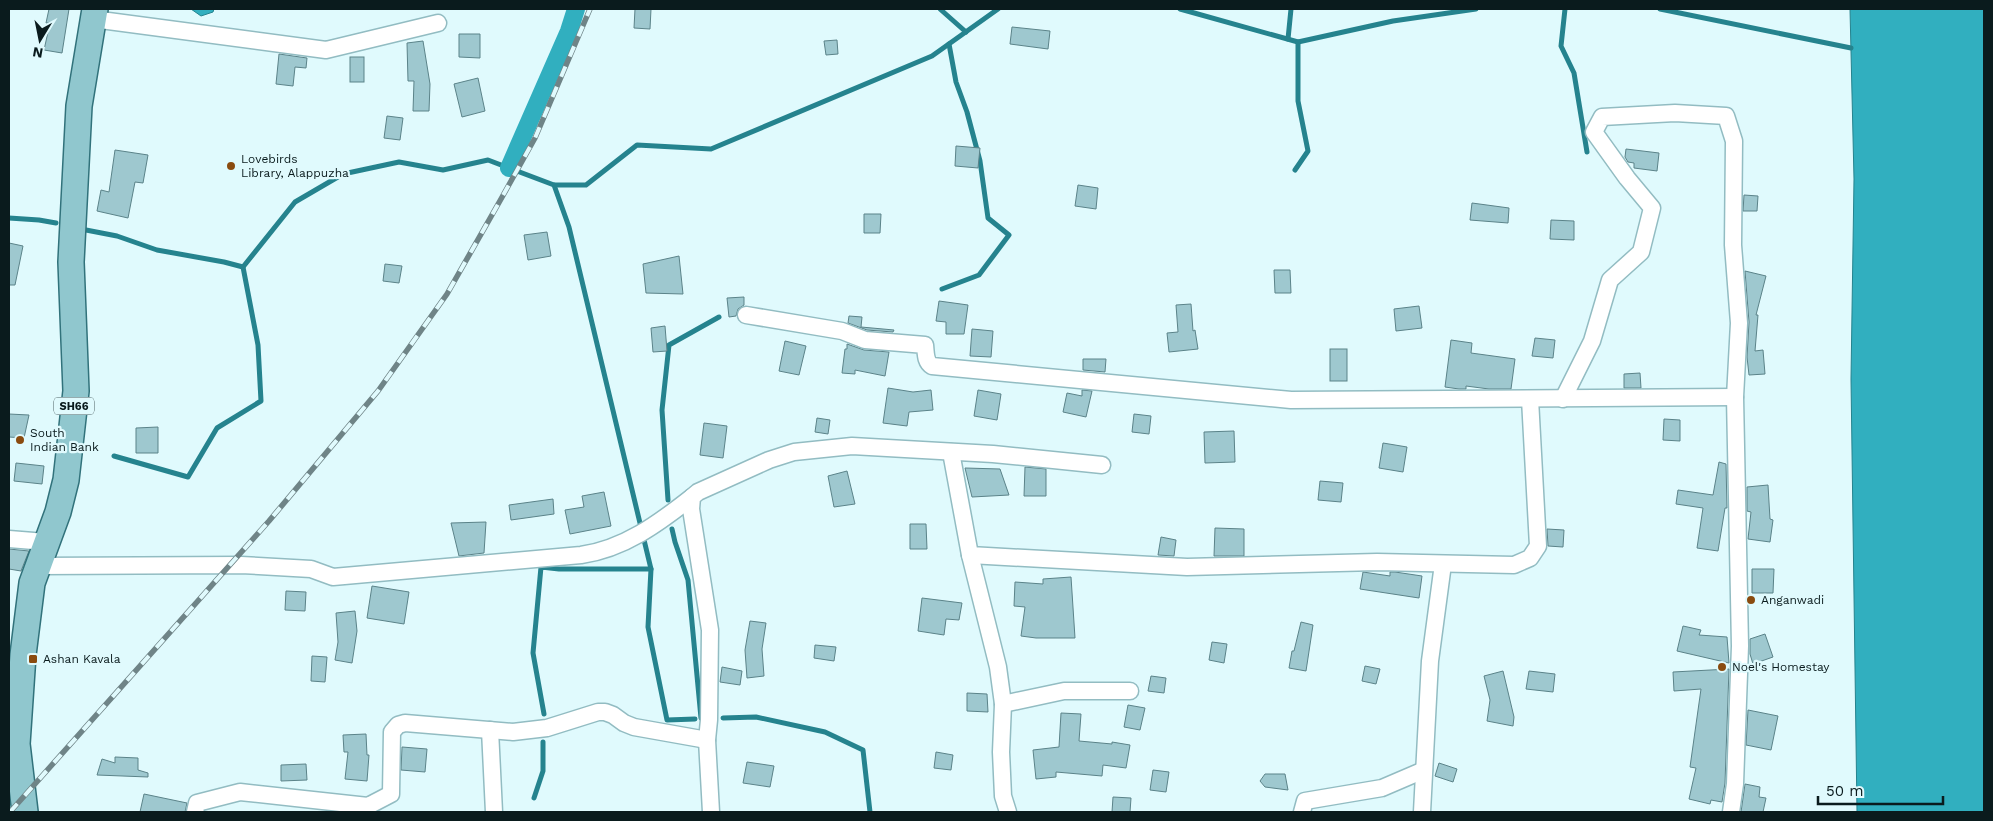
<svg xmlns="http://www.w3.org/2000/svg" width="1993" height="821" font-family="'Work Sans',sans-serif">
<rect width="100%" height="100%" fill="#e0fafd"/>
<g fill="#31afbf" stroke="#25838e">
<path d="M 191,9 L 214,9 L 213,12 L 201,16 Z"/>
<path d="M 1850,9 L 1984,9 L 1984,812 L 1857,812 L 1851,379 L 1854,179 Z"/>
</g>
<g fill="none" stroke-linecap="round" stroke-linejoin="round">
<g stroke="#25838e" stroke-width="5">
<path d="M 940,9 L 966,32"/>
<path d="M 1180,9 L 1298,42 L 1393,21 L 1476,9"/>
<path d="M 1565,9 L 1561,46 L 1574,73 L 1587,152"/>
<path d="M 1660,9 L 1851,48"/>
<path d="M 1288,39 L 1291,9"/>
<path d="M 1295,170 L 1308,151 L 1298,101 L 1298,42"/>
<path d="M 554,185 L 569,227 L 651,569 L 648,627 L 667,720 L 695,719"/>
<path d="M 9,218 L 39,220 L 56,223"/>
<path d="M 86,230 L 117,236 L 157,250 L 224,262 L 243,267 L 295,202 L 343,174 L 399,162 L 443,170 L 488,160 L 554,185 L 586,185 L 637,145 L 711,149 L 932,56 L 998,9"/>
<path d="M 942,289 L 979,275 L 1009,235 L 988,218 L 980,161 L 967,112 L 956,82 L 949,44"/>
<path d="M 114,456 L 188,477 L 217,428 L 261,401 L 258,345 L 243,267"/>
<path d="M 668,500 L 662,410 L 669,345 L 719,317"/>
<path d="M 672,529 L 675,542 L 688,580 L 701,718"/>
<path d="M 544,714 L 533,653 L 541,567 L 559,569 L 651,569"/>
<path d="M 723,718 L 756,717 L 825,732 L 863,750 L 870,812"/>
<path d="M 534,798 L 543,771 L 543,742"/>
</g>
<path stroke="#31afbf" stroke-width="18" d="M 509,168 L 569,31 L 576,9"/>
</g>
<g fill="#9ec8cf" stroke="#5b8389">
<path d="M 49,9 L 69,9 L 62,53 L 44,50 L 50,23 L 46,23 Z"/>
<path d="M 635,9 L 651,9 L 650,29 L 634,28 Z"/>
<path d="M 1012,27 L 1050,31 L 1048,49 L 1010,44 Z"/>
<path d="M 459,34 L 480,34 L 480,58 L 459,57 Z"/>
<path d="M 837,40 L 838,54 L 826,55 L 824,41 Z"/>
<path d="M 423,41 L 430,84 L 429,111 L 413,111 L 414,81 L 408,81 L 407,43 Z"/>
<path d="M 279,54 L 307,58 L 306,68 L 295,67 L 293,86 L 276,84 Z"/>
<rect x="350" y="57" width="14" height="25"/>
<path d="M 478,78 L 485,111 L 462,117 L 454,84 Z"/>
<path d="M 387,116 L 403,118 L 400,140 L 384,138 Z"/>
<path d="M 956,146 L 980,148 L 978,168 L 955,166 Z"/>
<path d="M 1626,149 L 1659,153 L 1657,171 L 1634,168 L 1634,163 L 1628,162 L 1625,157 Z"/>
<path d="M 115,150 L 148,155 L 143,183 L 135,182 L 128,218 L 97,211 L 101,190 L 109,192 Z"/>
<path d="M 1078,185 L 1098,188 L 1096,209 L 1075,206 Z"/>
<path d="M 1744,195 L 1758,196 L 1757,211 L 1743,211 Z"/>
<path d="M 1472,203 L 1509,208 L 1508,223 L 1470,220 Z"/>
<path d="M 864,214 L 881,214 L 880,233 L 864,233 Z"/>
<path d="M 1551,220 L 1574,221 L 1574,240 L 1550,239 Z"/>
<path d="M 547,232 L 551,256 L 528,260 L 524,235 Z"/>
<path d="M 9,243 L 23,246 L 15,285 L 9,285 Z"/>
<path d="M 679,256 L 683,294 L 646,293 L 643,264 Z"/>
<path d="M 385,264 L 402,266 L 399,283 L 383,281 Z"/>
<path d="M 1274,270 L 1290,270 L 1291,293 L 1275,293 Z"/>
<path d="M 1745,271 L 1766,276 L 1756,315 L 1758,315 L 1755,351 L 1763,350 L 1765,374 L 1749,375 L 1747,357 L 1749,322 Z"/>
<path d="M 744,297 L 744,305 L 738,309 L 736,316 L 729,317 L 727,298 Z"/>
<path d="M 939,301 L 968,305 L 964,334 L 946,334 L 946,322 L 936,321 Z"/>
<path d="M 1191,304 L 1193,331 L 1195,330 L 1198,349 L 1169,352 L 1167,333 L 1178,332 L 1176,305 Z"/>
<path d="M 1419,306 L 1422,328 L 1396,331 L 1394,309 Z"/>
<path d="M 849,316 L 862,317 L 861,327 L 894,330 L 893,332 L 867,330 L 848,323 Z"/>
<path d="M 665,326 L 667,351 L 653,352 L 651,328 Z"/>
<path d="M 972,329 L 993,331 L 991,357 L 970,356 Z"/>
<path d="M 1535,338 L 1555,340 L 1553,358 L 1532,356 Z"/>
<path d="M 1451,340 L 1472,343 L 1471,353 L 1515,359 L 1511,389 L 1489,389 L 1466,386 L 1466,389 L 1459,389 L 1445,387 Z"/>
<path d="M 785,341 L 806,346 L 799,375 L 779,371 Z"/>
<path d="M 847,344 L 864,350 L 889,352 L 885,376 L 855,370 L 855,374 L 842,373 L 845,349 L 847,349 Z"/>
<rect x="1330" y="349" width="17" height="32"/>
<path d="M 1083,359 L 1106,359 L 1105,372 L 1083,370 Z"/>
<path d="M 1640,373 L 1641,388 L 1624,388 L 1624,374 Z"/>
<path d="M 888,388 L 913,392 L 931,390 L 933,410 L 909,412 L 907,426 L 883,423 Z"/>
<path d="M 978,390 L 1001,394 L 997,420 L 974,416 Z"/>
<path d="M 1082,390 L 1092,391 L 1086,417 L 1063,412 L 1067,393 L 1082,396 Z"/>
<path d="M 9,414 L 29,415 L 24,438 L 9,437 Z"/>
<path d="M 1134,414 L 1151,416 L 1149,434 L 1132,432 Z"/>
<path d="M 817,418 L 830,420 L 828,434 L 815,432 Z"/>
<path d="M 1664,419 L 1680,420 L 1680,441 L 1663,440 Z"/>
<path d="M 704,423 L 727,426 L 723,458 L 700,455 Z"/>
<path d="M 158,427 L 158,453 L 136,453 L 136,428 Z"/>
<path d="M 1234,431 L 1235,462 L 1205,463 L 1204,432 Z"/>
<path d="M 1383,443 L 1407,447 L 1403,472 L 1379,468 Z"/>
<path d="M 1719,462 L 1726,464 L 1727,508 L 1725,508 L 1718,551 L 1697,548 L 1703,508 L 1676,504 L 1678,490 L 1713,495 Z"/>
<path d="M 16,463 L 44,466 L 42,484 L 14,481 Z"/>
<path d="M 1025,467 L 1046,469 L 1046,496 L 1024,496 Z"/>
<path d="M 965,468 L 1000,469 L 1009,495 L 972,497 Z"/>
<path d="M 847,471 L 855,504 L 834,507 L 828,476 Z"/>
<path d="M 1320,481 L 1343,483 L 1341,502 L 1318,500 Z"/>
<path d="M 1768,485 L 1770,519 L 1773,520 L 1770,542 L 1748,539 L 1751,512 L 1747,511 L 1747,487 Z"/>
<path d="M 604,492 L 611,526 L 570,534 L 565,510 L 584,507 L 582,496 Z"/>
<path d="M 553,499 L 554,514 L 511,520 L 509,505 Z"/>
<path d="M 486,522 L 484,553 L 459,556 L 451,523 Z"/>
<path d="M 910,524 L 926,524 L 927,549 L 910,549 Z"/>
<path d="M 1215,528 L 1244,529 L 1244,556 L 1214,556 Z"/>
<path d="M 1547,529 L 1564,530 L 1563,547 L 1548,546 Z"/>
<path d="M 1161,537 L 1176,540 L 1174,556 L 1158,555 Z"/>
<path d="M 9,549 L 29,551 L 21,571 L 9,569 Z"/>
<path d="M 1752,569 L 1774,569 L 1773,593 L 1752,593 Z"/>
<path d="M 1363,572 L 1390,576 L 1390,572 L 1395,572 L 1422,576 L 1419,598 L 1360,589 Z"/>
<path d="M 1071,577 L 1075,638 L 1036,638 L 1021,636 L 1025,607 L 1014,606 L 1015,582 L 1043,584 L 1043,579 Z"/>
<path d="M 372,586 L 409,592 L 404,624 L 367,618 Z"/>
<path d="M 286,591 L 306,592 L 305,611 L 285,610 Z"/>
<path d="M 922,598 L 962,603 L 959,620 L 946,619 L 944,635 L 918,631 Z"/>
<path d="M 355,611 L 357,631 L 352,663 L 335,660 L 338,642 L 336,613 Z"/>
<path d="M 750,621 L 766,623 L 762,649 L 764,676 L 747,678 L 745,650 Z"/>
<path d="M 1301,622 L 1313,625 L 1306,671 L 1289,668 L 1292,651 L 1294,651 Z"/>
<path d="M 1683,626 L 1701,630 L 1699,635 L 1727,637 L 1729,663 L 1677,651 Z"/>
<path d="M 1765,634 L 1773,657 L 1753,664 L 1750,654 L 1750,639 Z"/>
<path d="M 1212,642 L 1227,644 L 1224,663 L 1209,660 Z"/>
<path d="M 815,645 L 836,647 L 834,661 L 814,658 Z"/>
<path d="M 312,656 L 327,657 L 325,682 L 311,681 Z"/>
<path d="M 1365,666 L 1380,669 L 1376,684 L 1362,681 Z"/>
<path d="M 722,667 L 742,671 L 740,685 L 720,682 Z"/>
<path d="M 1729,669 L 1725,783 L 1722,802 L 1711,800 L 1710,804 L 1689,799 L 1696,768 L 1690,767 L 1701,689 L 1674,691 L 1673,672 Z"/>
<path d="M 1503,671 L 1514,717 L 1513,726 L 1487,721 L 1490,700 L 1484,676 Z"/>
<path d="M 1529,671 L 1555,674 L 1553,692 L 1526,689 Z"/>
<path d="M 1151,676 L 1166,678 L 1164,693 L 1148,691 Z"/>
<path d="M 967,693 L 987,694 L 988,712 L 967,711 Z"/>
<path d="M 1128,705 L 1145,708 L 1140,730 L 1124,727 Z"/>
<path d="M 1748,710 L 1778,716 L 1771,750 L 1746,745 Z"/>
<path d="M 1061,713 L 1081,714 L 1079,741 L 1112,744 L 1112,742 L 1130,745 L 1126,768 L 1103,765 L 1102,776 L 1056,772 L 1056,777 L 1036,779 L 1033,750 L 1059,747 Z"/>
<path d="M 366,734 L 367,755 L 369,755 L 367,781 L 345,779 L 348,752 L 344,752 L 343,735 Z"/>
<path d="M 402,747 L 427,749 L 425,772 L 401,770 Z"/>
<path d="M 936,752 L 953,755 L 951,770 L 934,768 Z"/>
<path d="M 115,757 L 138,758 L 138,770 L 148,773 L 148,777 L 97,775 L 102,759 L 115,763 Z"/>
<path d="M 747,762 L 774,766 L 770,787 L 743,783 Z"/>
<path d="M 1439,763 L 1457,769 L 1453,782 L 1435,776 Z"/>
<path d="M 306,764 L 307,780 L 281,781 L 281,765 Z"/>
<path d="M 1153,770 L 1169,772 L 1166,792 L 1150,790 Z"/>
<path d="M 1265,774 L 1285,774 L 1288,790 L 1265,787 L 1260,781 Z"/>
<path d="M 1745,784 L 1760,787 L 1759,797 L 1766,798 L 1763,812 L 1741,812 Z"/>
<path d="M 144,794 L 187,803 L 185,812 L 140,812 Z"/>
<path d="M 1113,797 L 1131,798 L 1130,812 L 1112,812 Z"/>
</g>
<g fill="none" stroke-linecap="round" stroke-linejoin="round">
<defs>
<g id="street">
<path d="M 93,19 L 326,50 L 438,23"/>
<path d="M 746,315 L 842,331 L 865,340 L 925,345 C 926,353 925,362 932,366 L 1291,400 L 1735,397"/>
<path d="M 1563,399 L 1592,341 L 1610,280 L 1641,252 L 1652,208 L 1627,178 L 1594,132 L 1602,117 L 1675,113 L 1726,116 L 1734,141 L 1733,245 L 1739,323 L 1735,397 L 1740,646 L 1735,784 L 1731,812"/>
<path d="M 951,452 L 970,555 L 1187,567 L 1377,562 L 1514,565 L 1530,558 L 1538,546 L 1530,399"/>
<path d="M 9,539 L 46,542"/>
<path d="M 970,555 L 998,667 L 1003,704 L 1001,752 L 1003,796 L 1008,812"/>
<path d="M 38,566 L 241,565 L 311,569 L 333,577 L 581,555 C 624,549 659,523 692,497"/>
<path d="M 1003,704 L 1064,691 L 1130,691"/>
<path d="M 490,730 L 494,812"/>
<path d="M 195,812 L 197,803 L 240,792 L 368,806 L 391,794 L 392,732 L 398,725 L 405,723 L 513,732 L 547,728 L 598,712 L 605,712 L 613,715 L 624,723 L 634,727 L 707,740"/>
<path d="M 711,812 L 707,740 L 709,720 L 710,630 L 691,509 L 692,497 L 698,492 L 769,460 L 794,452 L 852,446 L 993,454 L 1102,465"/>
<path d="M 1302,812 L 1305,801 L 1382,788 L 1424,770"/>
<path d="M 1422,812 L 1430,661 L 1443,564"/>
</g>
<path id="primary" d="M 25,812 L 17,744 L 23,655 L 32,583 L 58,512 L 66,480 L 76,391 L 71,262 L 79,106 L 95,9"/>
</defs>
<use href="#street" stroke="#92bcc2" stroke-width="19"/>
<use href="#primary" stroke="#31727b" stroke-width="28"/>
<use href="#street" stroke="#fff" stroke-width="16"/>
<use href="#primary" stroke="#90c7ce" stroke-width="25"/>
<defs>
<path id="rail" d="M 10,812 L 269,521 L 378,391 L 447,294 L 501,199 L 535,138 L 590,9"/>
</defs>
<use href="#rail" stroke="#6f8487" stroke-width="5.5"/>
<use href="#rail" stroke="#e0fafd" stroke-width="4" stroke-dasharray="11" stroke-linecap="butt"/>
</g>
<g fill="#8a4b0f" stroke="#e0fafd" stroke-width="2">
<circle cx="231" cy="166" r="5"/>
<circle cx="20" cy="440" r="5"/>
<circle cx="1751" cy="600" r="5"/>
<rect x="28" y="654" width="10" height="10" rx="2.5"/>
<circle cx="1722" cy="667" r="5"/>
</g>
<g text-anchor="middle" stroke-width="4.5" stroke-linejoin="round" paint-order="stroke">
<rect fill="#e0fafd" stroke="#4a5e60" stroke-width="1" x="54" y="397.5" width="40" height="17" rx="4"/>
<g font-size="11" font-weight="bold" fill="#0a1b1d">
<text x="74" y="410">SH66</text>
</g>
<g font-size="12" fill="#0a1b1d" stroke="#e0fafd" text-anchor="start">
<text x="241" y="163">Lovebirds<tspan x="241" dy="14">Library, Alappuzha</tspan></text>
<text x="30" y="437">South<tspan x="30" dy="14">Indian Bank</tspan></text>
<text x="1761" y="604">Anganwadi</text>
<text x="43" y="663">Ashan Kavala</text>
<text x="1732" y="671">Noel's Homestay</text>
</g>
</g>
<rect width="1993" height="821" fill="none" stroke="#0a1b1d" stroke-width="20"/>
<g transform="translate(40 40) rotate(190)" stroke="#e0fafd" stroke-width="4" paint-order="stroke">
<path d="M0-4L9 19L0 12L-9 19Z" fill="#0a1b1d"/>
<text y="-8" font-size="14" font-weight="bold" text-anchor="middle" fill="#0a1b1d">N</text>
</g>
<path d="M1818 796v8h125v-8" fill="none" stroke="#0a1b1d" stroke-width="2.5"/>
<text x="1826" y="796" font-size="15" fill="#0a1b1d" stroke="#e0fafd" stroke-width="4" paint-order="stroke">50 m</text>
</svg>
